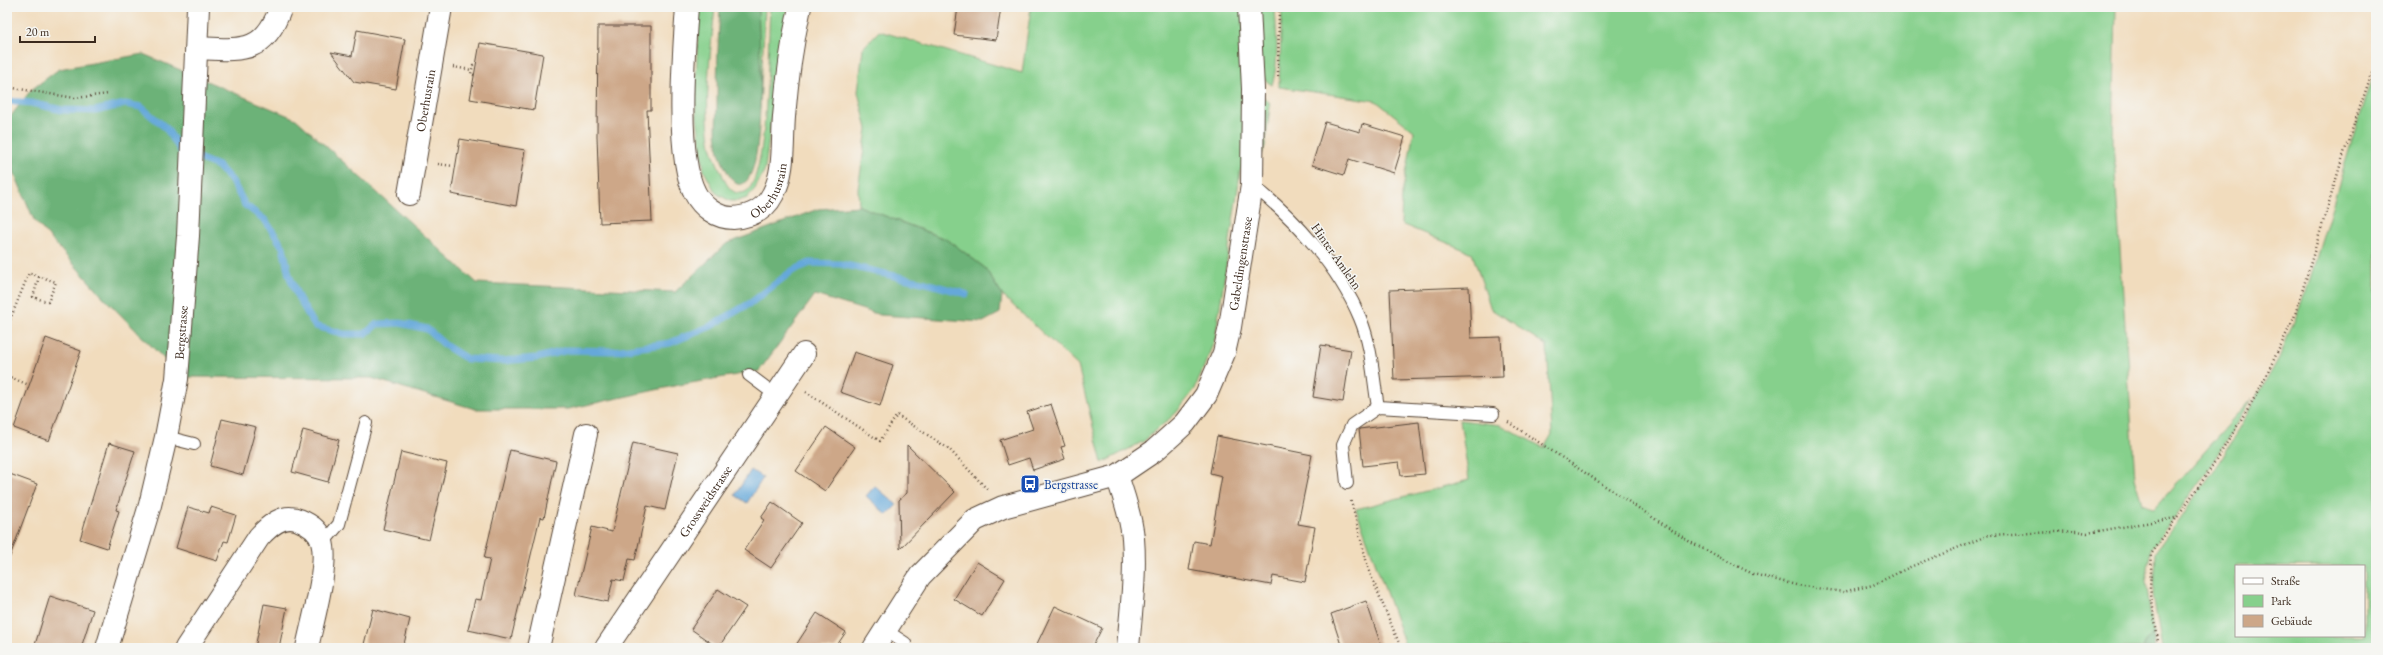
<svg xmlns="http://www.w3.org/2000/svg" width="2383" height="655" font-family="'EB Garamond',serif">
<rect width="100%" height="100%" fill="#f6f6f2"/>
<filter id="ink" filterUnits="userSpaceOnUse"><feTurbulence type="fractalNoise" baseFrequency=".025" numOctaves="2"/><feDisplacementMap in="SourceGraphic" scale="8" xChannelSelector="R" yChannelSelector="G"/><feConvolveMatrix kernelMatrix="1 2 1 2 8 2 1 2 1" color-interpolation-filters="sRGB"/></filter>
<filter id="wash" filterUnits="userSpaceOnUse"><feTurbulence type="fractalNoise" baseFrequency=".012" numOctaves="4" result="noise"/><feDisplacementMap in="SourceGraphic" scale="16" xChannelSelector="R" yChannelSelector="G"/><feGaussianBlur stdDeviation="0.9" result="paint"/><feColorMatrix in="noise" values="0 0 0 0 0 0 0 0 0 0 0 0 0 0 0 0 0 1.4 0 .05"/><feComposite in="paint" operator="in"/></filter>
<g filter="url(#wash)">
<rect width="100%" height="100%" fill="#f1dcbd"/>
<g fill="#86d08c" stroke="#607d55" fill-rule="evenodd">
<path d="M 699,7 L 715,7 C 711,50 703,103 711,146 C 713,155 718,165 722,174 C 726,184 732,197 745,192 C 769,183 768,35 770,7 L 788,7 L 781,43 L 765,169 L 755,189 L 747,198 L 738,201 L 730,201 L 716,193 L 704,171 L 695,103 Z"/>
<path d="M 758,7 L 765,7 L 760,108 L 758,8 Z"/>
<path d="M 1031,7 L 1243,7 L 1245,163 L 1240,171 L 1239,181 L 1215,339 L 1195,389 L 1176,413 L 1144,441 L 1102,463 L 1078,366 L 1002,295 L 985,268 L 948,240 L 859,206 L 858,189 L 867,129 L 858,92 L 863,48 L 879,31 L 1022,73 Z"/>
<path d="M 1256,7 L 1275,7 C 1276,32 1280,60 1272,85 C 1250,74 1256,29 1256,7 Z"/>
<path d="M 1282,7 L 2116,7 L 2113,142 L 2135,478 L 2142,504 L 2154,509 L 2252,398 L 2215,460 L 2151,549 L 2146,581 L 2153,633 L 2146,640 L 2143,648 L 1406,648 L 1356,509 L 1469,480 L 1460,420 L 1501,425 L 1544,448 L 1552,434 L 1547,346 L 1491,309 L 1472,253 L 1401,224 L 1402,194 L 1414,131 L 1376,101 L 1279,87 Z"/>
<path d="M 2376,69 L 2376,648 L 2162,648 L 2153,595 L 2155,552 L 2220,462 L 2279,358 L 2306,292 L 2354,134 ZM 2236,566 L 2364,566 L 2364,636 L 2236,636 Z"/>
<path d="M 1264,98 L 1269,102 L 1270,107 L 1265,146 L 1262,154 L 1262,99 Z"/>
</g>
<g fill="#6cb278" stroke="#546e4b">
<path d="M 720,7 L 758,7 C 759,34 768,176 742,184 C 736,186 732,180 729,175 C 723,164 718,153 717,141 C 715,129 717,116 717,104 C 717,72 718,40 720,7 Z"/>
<path d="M 143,54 L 296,119 L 477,283 L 675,292 L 726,244 L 818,209 L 859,206 L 948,240 L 985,268 L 1002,295 L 1000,313 L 983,322 L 880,315 L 815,295 L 759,371 L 674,386 L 568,409 L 475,409 L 371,378 L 182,377 L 104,298 L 34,220 L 14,172 L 7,125 L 7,121 L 31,90 L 59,69 Z"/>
<path d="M 2153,633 L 2155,648 L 2143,648 L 2146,640 Z"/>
</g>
<g fill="#65a8da" stroke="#50697c">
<path d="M 751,470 L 763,478 L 747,503 L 735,495 Z"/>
<path d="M 875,486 L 897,505 L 887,515 L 866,496 Z"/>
</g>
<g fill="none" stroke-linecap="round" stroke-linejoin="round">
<path stroke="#65a8da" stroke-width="7" d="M 7,101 L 31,103 L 62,110 L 95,111 L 125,104 L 141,107 L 166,128 L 181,151 L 218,166 L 232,181 L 245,205 L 265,220 L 283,247 L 289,275 L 298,297 L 315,326 L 344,334 L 365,334 L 377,324 L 400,323 L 427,329 L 446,346 L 467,359 L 502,361 L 537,358 L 568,350 L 613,351 L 670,343 L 711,326 L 752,302 L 792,271 L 810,263 L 841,264 L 926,283 L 966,294"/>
</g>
<g id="blocks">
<g fill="#cda788">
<path d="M 958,7 L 1001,7 L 996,40 L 954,35 Z"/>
<path d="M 598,26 L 651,26 L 651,110 L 647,110 L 652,221 L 600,223 L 597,136 Z"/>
<path d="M 357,30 L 405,39 L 396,89 L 354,82 L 331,52 L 352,56 Z"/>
<path d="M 480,43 L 543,54 L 534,110 L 470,99 Z"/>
<path d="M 1325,122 L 1360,132 L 1362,124 L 1405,137 L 1394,173 L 1349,159 L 1344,175 L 1312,165 Z"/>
<path d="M 460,139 L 525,150 L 516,206 L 451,194 Z"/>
<path d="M 1469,287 L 1471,338 L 1501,337 L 1503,377 L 1394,380 L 1390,290 Z"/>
<path d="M 46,338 L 81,351 L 49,441 L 14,428 Z"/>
<path d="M 1321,345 L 1351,350 L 1343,402 L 1313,397 Z"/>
<path d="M 854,352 L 893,365 L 880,406 L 840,392 Z"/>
<path d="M 1051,404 L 1065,446 L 1061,447 L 1065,459 L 1033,470 L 1029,458 L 1008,465 L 1000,440 L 1033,429 L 1027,412 Z"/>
<path d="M 222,419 L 256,427 L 243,475 L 210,466 Z"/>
<path d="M 1419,422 L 1425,474 L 1401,476 L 1399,462 L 1363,466 L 1359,429 Z"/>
<path d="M 826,427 L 855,447 L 825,491 L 796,471 Z"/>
<path d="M 303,430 L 339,440 L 328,482 L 292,472 Z"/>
<path d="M 1217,436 L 1312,455 L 1298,524 L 1315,527 L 1305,582 L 1273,576 L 1271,585 L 1189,570 L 1194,541 L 1210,544 L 1222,476 L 1210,473 Z"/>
<path d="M 109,443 L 135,451 L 116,510 L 119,511 L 107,548 L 80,539 Z"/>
<path d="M 633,443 L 678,453 L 665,510 L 647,506 L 635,560 L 629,559 L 624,581 L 613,579 L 608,602 L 576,595 L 592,527 L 612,532 Z"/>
<path d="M 907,445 L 955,492 L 900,549 L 899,500 L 907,493 Z"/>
<path d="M 510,450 L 556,461 L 544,518 L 540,517 L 511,639 L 468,630 L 475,599 L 481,600 L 490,559 L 484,558 Z"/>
<path d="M 401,452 L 447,463 L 429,540 L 383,529 Z"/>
<path d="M 7,473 L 37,484 L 9,559 L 7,559 Z"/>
<path d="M 772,502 L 802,523 L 771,568 L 744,550 L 764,520 L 761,518 Z"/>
<path d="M 188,507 L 209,513 L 211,507 L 236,515 L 228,542 L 224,541 L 217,561 L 176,548 Z"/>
<path d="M 977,562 L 1005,579 L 982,616 L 954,599 Z"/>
<path d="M 718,589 L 746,607 L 718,648 L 691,629 Z"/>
<path d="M 50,596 L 93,610 L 81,648 L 34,648 Z"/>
<path d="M 1366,601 L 1382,648 L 1342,648 L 1331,614 Z"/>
<path d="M 264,604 L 287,608 L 279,648 L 255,648 Z"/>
<path d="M 1055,606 L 1102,628 L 1092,648 L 1035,648 Z"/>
<path d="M 373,609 L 410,619 L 403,648 L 363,648 Z"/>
<path d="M 817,613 L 846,632 L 835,648 L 794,648 Z"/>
</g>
</g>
</g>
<g filter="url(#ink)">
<use href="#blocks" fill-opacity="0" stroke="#564536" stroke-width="1"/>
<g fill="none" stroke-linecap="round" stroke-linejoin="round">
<defs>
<g id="service">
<path d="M 1252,185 C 1295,218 1339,268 1360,318 C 1372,346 1373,378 1378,407"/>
<path d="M 749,375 L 777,396"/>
<path d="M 166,437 L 194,444"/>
<path d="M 1347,483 L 1343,445 L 1352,425 L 1378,407 L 1493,414"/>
<path d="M 323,543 L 339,524 L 366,423"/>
<path d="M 885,630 L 905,643"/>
</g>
<g id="minor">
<path id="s1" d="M 687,7 C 684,50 675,156 695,193 C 702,207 717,218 733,218 C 750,217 765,210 773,194 C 785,172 782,143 784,117 C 787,80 792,43 800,7"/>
<path d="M 197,48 C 241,50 264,55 281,7"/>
<path id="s2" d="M 409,194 L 441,7"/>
<path d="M 1117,476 C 1124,496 1131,517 1133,538 C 1136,574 1131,612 1128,648"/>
<path id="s3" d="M 107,648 L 150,505 L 166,437 L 177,379 L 188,236 L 198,7"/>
<path d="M 186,648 L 259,537 C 269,526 283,513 299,520 C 309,524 319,530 322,542 C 329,565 312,623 307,648"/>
<path d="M 538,648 L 586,434"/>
<path id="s4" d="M 606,648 L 804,354"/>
<path id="s5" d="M 874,648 L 920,576 L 975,520 L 1003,507 L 1117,476 L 1154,451 L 1172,435 L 1185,423 L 1206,395 L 1224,353 L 1230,327 L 1252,185 L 1253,89 L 1249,7"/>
</g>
</defs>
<use href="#service" stroke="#564536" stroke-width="14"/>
<use href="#minor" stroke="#564536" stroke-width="24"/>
<g stroke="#564536" stroke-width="2.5" stroke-dasharray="1 3" stroke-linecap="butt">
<path d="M 453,67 L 472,70"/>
<path d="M 474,75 L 471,74 L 473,65 L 476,66"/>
<path d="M 1278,76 L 1279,7"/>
<path d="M 7,87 L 75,98 L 108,94"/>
<path d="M 438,164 L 453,166"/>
<path d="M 7,327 L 29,273 L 56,282 L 48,302 L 33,297 L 39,277"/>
<path d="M 7,376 L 29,385"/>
<path d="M 806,392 L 880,441 L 897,415 L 949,449 L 987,489"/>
<path d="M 1508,422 L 1690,542 L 1753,574 L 1796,585 L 1843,592 L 1873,585 L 1910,567 L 1989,535 L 2077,531 L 2087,533 L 2175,518"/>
<path d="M 1351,501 L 1369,571 L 1401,648"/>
<path d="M 2159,648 L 2150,588 L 2152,553 L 2212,467 L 2258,392 L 2294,318 L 2344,153 L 2376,61"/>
</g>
<use href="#service" stroke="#fff" stroke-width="12"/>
<use href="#minor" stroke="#fff" stroke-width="22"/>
</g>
</g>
<defs>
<symbol id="bus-square" viewBox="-11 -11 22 22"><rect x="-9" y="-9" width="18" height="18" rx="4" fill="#1a4fb4" stroke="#f6f6f2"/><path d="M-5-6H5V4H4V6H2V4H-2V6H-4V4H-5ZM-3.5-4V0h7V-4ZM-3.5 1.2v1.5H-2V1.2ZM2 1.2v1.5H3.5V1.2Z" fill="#fff"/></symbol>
</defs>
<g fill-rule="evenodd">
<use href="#bus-square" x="1019" y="473" width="22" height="22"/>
</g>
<g text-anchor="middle" stroke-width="3" stroke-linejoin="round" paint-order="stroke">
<g font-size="13" fill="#3b2a1e" stroke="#f6f6f2">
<text dy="5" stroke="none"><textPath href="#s2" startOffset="95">Oberhusrain</textPath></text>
<text dy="5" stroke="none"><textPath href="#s1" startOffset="285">Oberhusrain</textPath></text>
<text transform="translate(1337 256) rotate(55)" y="5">Hinter Amlehn</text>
<text dy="5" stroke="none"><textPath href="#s5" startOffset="571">Gabeldingenstrasse</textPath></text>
<text dy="5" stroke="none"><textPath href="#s3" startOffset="325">Bergstrasse</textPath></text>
<text dy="5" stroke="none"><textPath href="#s4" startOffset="177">Grossweidstrasse</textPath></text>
</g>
<g font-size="13" fill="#164399" stroke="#f6f6f2" text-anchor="start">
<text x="1044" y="489">Bergstrasse</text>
</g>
</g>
<rect width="2383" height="655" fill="none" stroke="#f6f6f2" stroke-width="24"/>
<rect x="2235" y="565" width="130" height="72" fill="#f6f6f2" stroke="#aba49d"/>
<rect x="2243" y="578" width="20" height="6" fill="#ffffff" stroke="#aba49d"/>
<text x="2271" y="585" font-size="12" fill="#3b2a1e">Straße</text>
<rect x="2243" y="595" width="20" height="12" fill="#86d08c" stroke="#aba49d"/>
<text x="2271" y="605" font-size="12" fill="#3b2a1e">Park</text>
<rect x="2243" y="615" width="20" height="12" fill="#cda788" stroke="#aba49d"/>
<text x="2271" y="625" font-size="12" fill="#3b2a1e">Gebäude</text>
<path d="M20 36v6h75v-6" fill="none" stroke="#3b2a1e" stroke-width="2"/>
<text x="26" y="36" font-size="12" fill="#3b2a1e" stroke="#f6f6f2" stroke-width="3" paint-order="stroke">20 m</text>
</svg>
